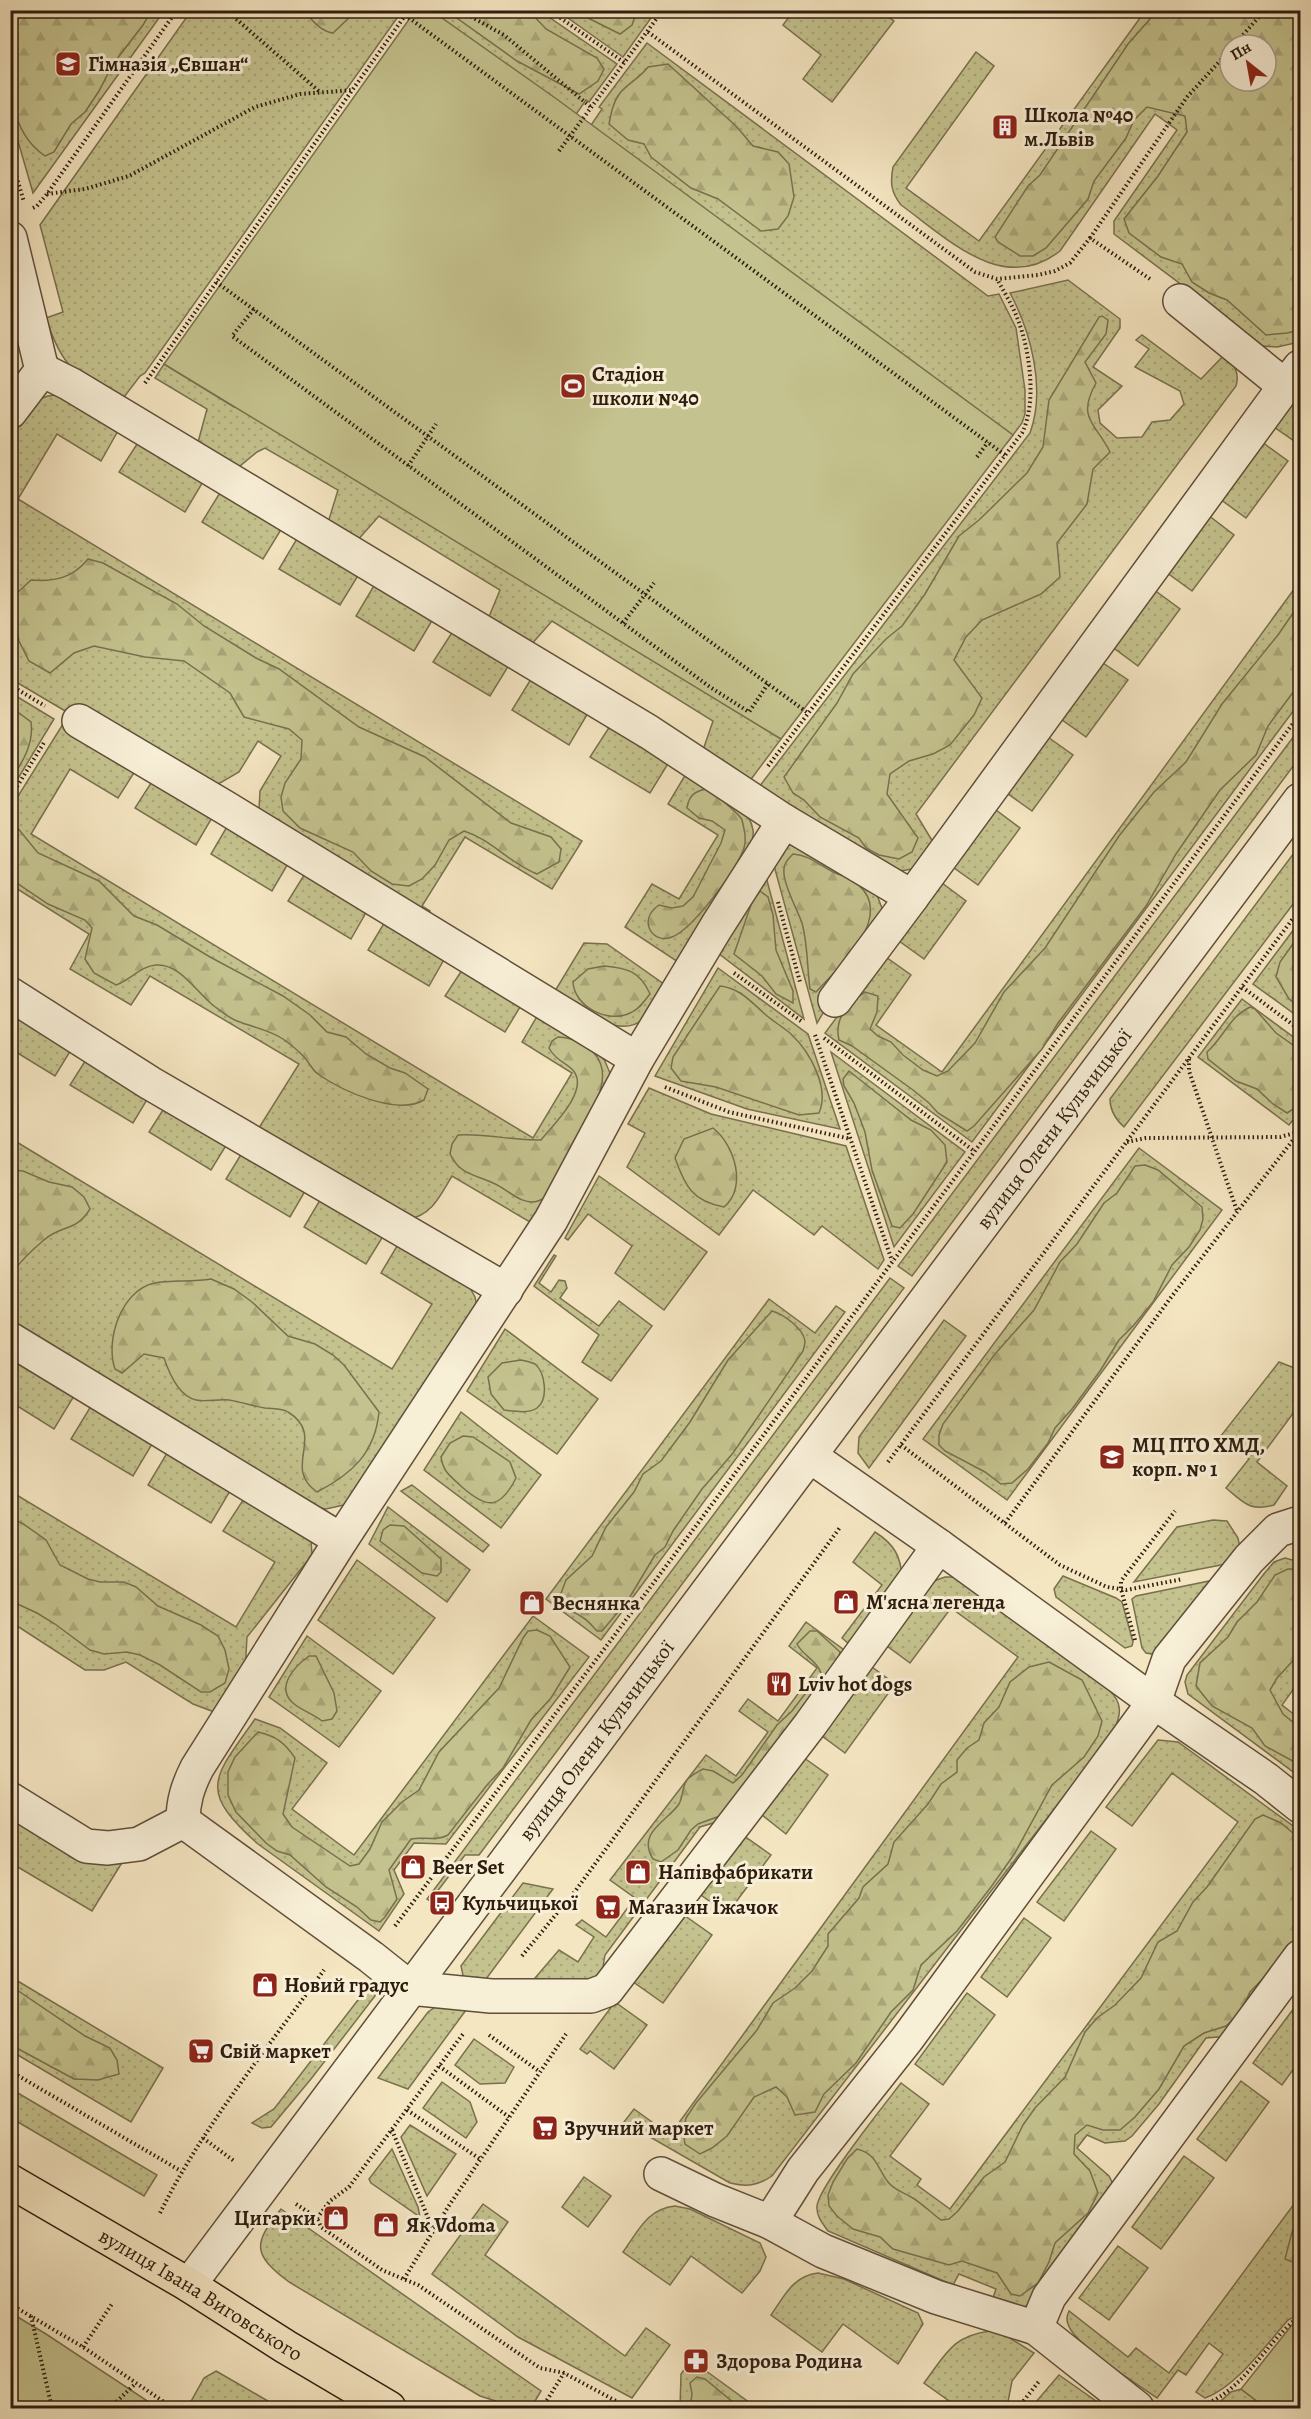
<svg xmlns="http://www.w3.org/2000/svg" width="1311" height="2419" font-family="Alegreya,serif">
<defs>
<pattern id="grass-dots" width="8" height="8" patternUnits="userSpaceOnUse" patternTransform="scale(1.5)"><rect width="8" height="8" fill="#c4c28e"/><path d="M2 2h.1M6 6h.1" fill="none" stroke="#a9a679" stroke-width="1.8" stroke-linecap="round"/></pattern>
<pattern id="forest-firs" width="22" height="20" patternUnits="userSpaceOnUse" patternTransform="scale(1.5)"><rect width="22" height="20" fill="#c4c28e"/><path d="M5 1l3.5 6h-7zM16 11l3.5 6h-7z" fill="#a9a679"/></pattern>
</defs>
<rect width="100%" height="100%" fill="#f5e6c2"/>
<filter id="stains"><feTurbulence type="fractalNoise" baseFrequency=".00333" numOctaves="4"/><feColorMatrix values="0 0 0 0 .2 0 0 0 0 .09 0 0 0 0 .02 0 0 0 .5 -.17"/></filter>
<radialGradient id="worn" r=".72"><stop offset=".6" stop-color="#630" stop-opacity="0"/><stop offset="1" stop-color="#630" stop-opacity=".3"/></radialGradient>
<g fill="url(#grass-dots)" stroke="#79704e" stroke-width="1.5" fill-rule="evenodd">
<path d="M 794,10 L 879,11 L 894,21 L 832,102 L 803,79 L 821,55 L 783,25 Z"/>
<path d="M 11,11 L 164,11 L 33,193 L 11,117 Z"/>
<path d="M 191,11 L 402,11 L 145,373 L 140,376 L 121,401 C 77,374 63,371 46,318 L 63,312 L 40,225 Z"/>
<path d="M 417,11 L 540,11 L 617,64 L 589,102 L 586,100 L 570,123 Z"/>
<path d="M 558,11 L 656,11 L 623,57 Z"/>
<path d="M 1145,11 L 1300,11 L 1300,342 L 1277,347 L 1263,346 L 1114,234 L 1114,221 L 1177,130 L 1155,114 L 1060,251 C 1003,296 947,238 901,205 C 891,192 890,183 893,167 L 976,52 L 994,66 L 906,188 L 979,241 ZM 1230,45 L 1266,45 L 1266,81 L 1230,81 Z"/>
<path d="M 647,43 L 988,296 L 999,294 L 1016,328 L 1025,390 L 1025,414 L 1022,423 L 1007,443 L 585,134 L 602,109 L 599,107 Z"/>
<path d="M 1068,280 L 1120,319 L 1120,328 L 1093,367 L 1122,386 L 1098,410 L 1100,423 L 1117,438 L 1142,437 L 1152,422 L 1170,420 L 1184,404 L 1180,391 L 1135,367 L 1149,349 L 1136,340 L 1142,335 L 1201,379 L 1225,354 C 1234,364 1240,373 1236,386 L 916,814 L 936,847 C 922,861 917,873 896,870 L 759,787 L 1030,433 C 1046,389 1031,332 1010,293 Z"/>
<path d="M 164,364 L 234,407 L 264,367 L 722,703 L 781,739 L 749,782 L 702,753 L 713,721 L 552,621 L 529,647 L 486,624 L 500,590 L 379,516 L 356,542 L 327,526 L 338,490 L 265,448 L 257,452 L 235,470 L 197,446 L 207,409 L 155,378 Z"/>
<path d="M 1300,390 L 1300,445 L 1274,427 Z"/>
<path d="M 55,395 L 71,400 L 119,429 L 101,461 L 57,434 L 18,499 L 582,841 L 552,889 L 465,837 L 422,906 L 430,911 L 425,918 L 259,809 L 260,791 L 281,756 L 258,741 L 239,772 L 215,786 L 67,712 L 11,679 L 11,436 C 21,418 31,396 55,395 Z"/>
<path d="M 139,441 L 204,480 L 185,512 L 119,472 Z"/>
<path d="M 1262,442 L 1288,461 L 1246,518 L 1220,499 Z"/>
<path d="M 221,491 L 282,528 L 263,559 L 202,522 Z"/>
<path d="M 1208,515 L 1234,535 L 1192,591 L 1166,572 Z"/>
<path d="M 298,537 L 359,574 L 340,605 L 279,569 Z"/>
<path d="M 1300,581 L 1300,702 L 972,1142 L 825,1033 L 883,955 L 911,975 L 876,1025 L 942,1072 Z"/>
<path d="M 375,584 L 433,619 L 414,651 L 356,616 Z"/>
<path d="M 1153,589 L 1180,609 L 1138,666 L 1111,646 Z"/>
<path d="M 453,631 L 509,665 L 490,696 L 433,662 Z"/>
<path d="M 1100,661 L 1128,680 L 1086,737 L 1058,717 Z"/>
<path d="M 531,679 L 588,713 L 569,745 L 512,710 Z"/>
<path d="M 11,693 L 54,719 L 11,790 Z"/>
<path d="M 63,724 L 137,768 L 118,798 L 70,769 L 31,834 L 533,1138 L 572,1073 L 522,1042 L 539,1013 L 601,1052 L 610,1073 L 608,1090 L 535,1225 L 452,1176 C 441,1194 432,1216 408,1219 L 257,1131 L 299,1064 L 150,976 L 131,1005 L 70,969 L 89,934 L 11,885 L 10,809 Z"/>
<path d="M 610,726 L 669,762 L 650,793 L 590,757 Z"/>
<path d="M 1300,728 L 1300,757 L 912,1276 L 898,1266 Z"/>
<path d="M 1045,735 L 1073,755 L 1032,811 L 1004,791 Z"/>
<path d="M 687,772 C 708,786 749,802 753,830 C 754,834 752,840 752,844 L 681,964 L 625,927 L 652,884 L 679,899 L 718,835 L 668,804 Z"/>
<path d="M 153,780 L 213,816 L 196,845 L 135,808 Z"/>
<path d="M 992,807 L 1020,828 L 978,885 L 950,865 Z"/>
<path d="M 228,825 L 289,862 L 272,891 L 211,854 Z"/>
<path d="M 795,842 L 875,890 L 882,908 L 878,922 L 817,1023 L 773,862 L 785,847 Z"/>
<path d="M 1300,845 L 1300,895 L 1124,1127 C 1115,1119 1110,1111 1110,1099 Z"/>
<path d="M 306,872 L 368,909 L 351,939 L 288,901 Z"/>
<path d="M 765,873 L 804,1019 L 718,953 Z"/>
<path d="M 938,880 L 966,901 L 924,959 L 895,938 Z"/>
<path d="M 386,920 L 446,956 L 429,986 L 368,950 Z"/>
<path d="M 1300,921 L 1300,1018 L 1253,984 Z"/>
<path d="M 584,943 L 607,944 L 668,987 C 660,997 652,1011 642,1020 C 619,1040 574,1007 552,996 Z"/>
<path d="M 464,967 L 523,1002 L 505,1032 L 445,996 Z"/>
<path d="M 718,968 L 808,1034 L 840,1129 L 747,1109 L 655,1076 Z"/>
<path d="M 1242,999 L 1300,1042 L 1300,1111 L 1289,1125 L 1198,1057 Z"/>
<path d="M 10,1006 L 74,1045 L 55,1076 L 11,1049 Z"/>
<path d="M 831,1052 L 965,1152 L 894,1247 Z"/>
<path d="M 89,1055 L 151,1093 L 133,1123 L 70,1085 Z"/>
<path d="M 649,1088 L 711,1114 L 846,1146 L 884,1260 L 878,1269 L 822,1226 L 814,1235 L 753,1190 L 719,1235 L 627,1167 L 645,1133 L 628,1124 Z"/>
<path d="M 168,1102 L 230,1139 L 211,1170 L 149,1132 Z"/>
<path d="M 10,1138 L 392,1369 L 432,1304 L 381,1273 L 400,1241 L 466,1281 L 475,1297 L 479,1316 L 348,1504 L 326,1509 L 309,1506 L 11,1327 Z"/>
<path d="M 245,1148 L 308,1186 L 290,1217 L 226,1179 Z"/>
<path d="M 1139,1148 L 1222,1210 L 1007,1500 L 923,1439 Z"/>
<path d="M 599,1176 L 707,1252 L 664,1310 L 615,1273 L 632,1246 L 588,1214 L 568,1240 L 565,1238 Z"/>
<path d="M 323,1195 L 385,1233 L 366,1264 L 304,1227 Z"/>
<path d="M 554,1255 L 556,1256 L 539,1283 L 551,1292 L 559,1280 L 565,1281 L 567,1288 L 560,1298 L 599,1326 L 619,1301 L 652,1326 L 611,1381 L 582,1362 L 599,1335 L 534,1286 Z"/>
<path d="M 890,1278 L 904,1288 L 479,1855 L 465,1855 L 430,1901 L 427,1899 Z"/>
<path d="M 769,1299 L 815,1333 L 836,1306 L 845,1312 L 601,1640 L 546,1599 Z"/>
<path d="M 944,1320 L 966,1336 L 869,1468 L 858,1453 L 859,1437 Z"/>
<path d="M 505,1329 L 598,1399 L 557,1454 L 467,1391 Z"/>
<path d="M 17,1355 L 77,1391 L 54,1429 L 11,1402 L 10,1366 Z"/>
<path d="M 1279,1362 L 1297,1369 L 1300,1363 L 1300,1416 L 1294,1412 L 1257,1462 L 1287,1486 L 1274,1505 C 1250,1512 1244,1503 1226,1488 L 1249,1459 L 1220,1437 Z"/>
<path d="M 94,1401 L 155,1439 L 133,1476 L 71,1439 Z"/>
<path d="M 461,1412 L 541,1475 L 501,1528 L 424,1470 Z"/>
<path d="M 170,1448 L 233,1486 L 211,1523 L 148,1485 Z"/>
<path d="M 412,1485 L 489,1545 L 483,1552 L 401,1491 Z"/>
<path d="M 10,1491 L 236,1627 L 275,1562 L 223,1531 L 247,1494 L 311,1540 L 312,1555 L 247,1637 L 245,1672 L 217,1713 L 193,1704 L 126,1662 L 104,1670 L 85,1670 L 11,1622 Z"/>
<path d="M 388,1507 L 470,1570 L 447,1602 L 369,1544 Z"/>
<path d="M 1213,1520 L 1227,1521 L 1238,1538 L 1240,1548 L 1231,1563 L 1134,1582 L 1177,1527 Z"/>
<path d="M 875,1532 C 894,1544 901,1556 902,1578 L 856,1650 L 842,1638 L 882,1585 L 853,1562 Z"/>
<path d="M 1285,1558 L 1300,1562 L 1300,1680 L 1282,1705 L 1300,1719 L 1300,1777 L 1188,1694 L 1185,1682 L 1187,1675 L 1263,1575 L 1274,1562 Z"/>
<path d="M 357,1560 L 435,1618 L 393,1674 L 318,1620 Z"/>
<path d="M 1063,1576 L 1116,1598 L 1122,1602 L 1133,1642 L 1132,1646 L 1125,1648 L 1056,1597 L 1054,1589 Z"/>
<path d="M 945,1577 L 956,1577 L 1109,1690 C 1123,1703 1121,1714 1114,1731 L 772,2176 C 757,2186 747,2187 730,2183 L 624,2122 L 634,2109 L 670,2135 L 1018,1657 L 951,1608 L 910,1663 L 883,1643 L 934,1581 Z"/>
<path d="M 1219,1579 L 1163,1649 L 1151,1654 L 1146,1653 L 1142,1648 L 1132,1599 L 1136,1596 Z"/>
<path d="M 533,1616 L 589,1657 L 446,1844 L 414,1843 L 394,1870 L 404,1894 L 379,1931 L 258,1844 C 196,1789 214,1778 255,1719 L 280,1728 L 327,1763 L 292,1809 L 354,1855 Z"/>
<path d="M 806,1622 L 851,1655 L 726,1819 L 700,1827 L 605,1955 L 601,1979 L 530,1984 L 559,1950 L 578,1962 L 594,1937 L 576,1925 L 582,1920 L 606,1937 L 635,1898 L 610,1880 L 706,1755 L 736,1776 L 768,1732 L 739,1711 L 748,1699 L 778,1721 L 817,1668 L 789,1646 Z"/>
<path d="M 307,1636 L 381,1691 L 339,1747 L 269,1697 Z"/>
<path d="M 868,1664 L 895,1684 L 845,1753 L 818,1733 Z"/>
<path d="M 1158,1740 L 1178,1742 L 1300,1831 L 1300,1943 L 1230,2036 L 1206,2038 L 1159,2104 L 1132,2136 L 1125,2141 L 1105,2143 L 1087,2135 L 1077,2148 L 1109,2176 L 1113,2184 L 1032,2303 L 1022,2308 L 992,2301 L 996,2289 L 959,2274 L 953,2285 L 828,2231 C 823,2224 816,2216 817,2206 C 819,2186 885,2104 901,2083 L 929,2104 L 890,2156 L 921,2179 L 917,2185 L 950,2209 L 1238,1822 L 1172,1773 L 1132,1826 L 1106,1807 Z"/>
<path d="M 800,1755 L 828,1775 L 786,1834 L 757,1811 Z"/>
<path d="M 10,1815 L 123,1861 L 92,1911 L 11,1863 Z"/>
<path d="M 1091,1831 L 1116,1849 L 1064,1921 L 1037,1902 Z"/>
<path d="M 740,1833 L 771,1855 L 727,1914 L 697,1892 Z"/>
<path d="M 523,1883 L 553,1889 L 480,1987 L 464,1980 L 461,1966 Z"/>
<path d="M 681,1913 L 712,1935 L 663,2003 L 632,1981 Z"/>
<path d="M 1024,1918 L 1051,1938 L 1007,1997 L 981,1977 Z"/>
<path d="M 11,1977 L 163,2068 L 131,2122 L 11,2051 Z"/>
<path d="M 368,1987 L 376,1990 L 375,1996 L 311,2079 L 271,2127 L 262,2128 L 252,2123 L 274,2109 Z"/>
<path d="M 967,1993 L 995,2015 L 943,2085 L 915,2064 Z"/>
<path d="M 1300,2000 L 1300,2060 L 1282,2085 L 1253,2063 Z"/>
<path d="M 615,2002 L 647,2025 L 614,2069 L 590,2051 L 587,2054 L 580,2049 Z"/>
<path d="M 437,2006 L 469,2006 L 408,2089 L 378,2078 L 428,2012 Z"/>
<path d="M 474,2039 L 514,2067 L 505,2083 L 480,2084 L 455,2065 Z"/>
<path d="M 1241,2081 L 1269,2102 L 1226,2161 L 1197,2139 Z"/>
<path d="M 442,2082 L 470,2102 L 477,2122 L 466,2138 L 423,2108 Z"/>
<path d="M 11,2089 L 157,2175 L 144,2196 L 11,2118 Z"/>
<path d="M 410,2125 L 456,2154 L 427,2196 L 401,2137 Z"/>
<path d="M 392,2149 L 418,2207 L 420,2217 L 371,2183 L 369,2179 Z"/>
<path d="M 1184,2156 L 1214,2178 L 1161,2249 L 1132,2227 Z"/>
<path d="M 584,2177 L 611,2196 L 588,2227 L 562,2207 Z"/>
<path d="M 1300,2196 L 1300,2316 L 1296,2316 L 1288,2320 C 1266,2345 1236,2387 1205,2398 L 1196,2392 L 1223,2354 L 1209,2343 L 1186,2375 L 1178,2370 L 1157,2398 C 1136,2383 1075,2346 1068,2324 C 1066,2319 1067,2315 1069,2311 L 1128,2357 L 1136,2348 L 1169,2373 Z"/>
<path d="M 483,2204 L 508,2222 L 485,2255 L 625,2356 L 646,2328 L 670,2345 L 632,2398 L 518,2337 L 432,2274 Z"/>
<path d="M 675,2206 L 690,2209 L 760,2243 L 766,2257 L 760,2271 L 742,2293 L 691,2256 L 670,2285 L 623,2252 C 639,2230 647,2209 675,2206 Z"/>
<path d="M 281,2209 L 541,2391 L 531,2408 L 518,2408 L 480,2396 L 289,2282 C 252,2254 253,2244 281,2209 Z"/>
<path d="M 1118,2246 L 1148,2268 L 1109,2320 L 1079,2298 Z"/>
<path d="M 818,2273 L 844,2279 L 918,2313 L 923,2324 L 898,2364 L 843,2324 L 822,2352 L 771,2315 C 785,2295 793,2276 818,2273 Z"/>
<path d="M 990,2331 L 1005,2335 L 1034,2353 L 1012,2381 L 1008,2402 L 1003,2408 L 959,2408 L 924,2383 C 946,2354 952,2336 990,2331 Z"/>
<path d="M 691,2360 L 757,2408 L 680,2408 L 681,2374 Z"/>
<path d="M 216,2371 L 280,2408 L 195,2408 L 189,2405 L 204,2378 Z"/>
<path d="M 1059,2375 L 1106,2408 L 1042,2408 L 1035,2403 Z"/>
<path d="M 1241,2389 L 1266,2408 L 1213,2408 L 1231,2392 Z"/>
</g>
<g fill="url(#forest-firs)" stroke="#79704e" stroke-width="1.5" fill-rule="evenodd">
<path d="M 11,10 L 151,11 L 143,25 L 113,64 L 99,91 L 85,112 L 71,124 L 54,152 L 45,156 C 0,126 10,58 11,10 Z"/>
<path d="M 304,11 L 356,11 L 333,33 C 320,31 312,20 304,11 Z"/>
<path d="M 447,11 L 529,11 L 546,29 L 597,58 L 604,69 L 598,81 L 579,94 L 517,61 Z"/>
<path d="M 574,11 L 637,11 L 632,25 L 620,34 Z"/>
<path d="M 1157,11 L 1300,11 L 1300,330 L 1287,333 L 1266,335 L 1227,300 L 1209,293 L 1192,282 L 1182,264 L 1161,257 L 1129,233 L 1124,219 L 1158,176 L 1187,132 L 1185,116 L 1147,107 L 1134,120 L 1126,138 L 1094,181 L 1088,199 L 1046,248 L 1033,256 L 1020,256 L 998,242 L 995,237 L 1028,186 L 1040,175 L 1128,44 ZM 1230,45 L 1266,45 L 1266,81 L 1230,81 Z"/>
<path d="M 668,64 L 737,127 L 753,146 L 778,152 L 789,164 L 794,197 L 788,216 L 778,229 L 761,231 L 718,199 L 691,188 L 651,157 L 644,144 L 628,140 L 609,124 C 611,114 613,102 620,93 C 628,83 640,78 648,67 Z"/>
<path d="M 1102,316 L 1108,320 L 1106,334 L 1085,362 L 1096,383 C 1076,419 1096,423 1110,452 L 1093,469 L 1087,504 L 1057,543 L 1060,577 L 1041,594 L 982,620 L 966,637 L 954,660 L 982,698 L 974,715 L 950,745 L 933,754 L 909,761 L 890,774 L 887,794 L 918,838 L 912,852 L 899,859 L 879,855 L 866,848 L 859,838 L 820,817 L 804,800 L 793,793 L 784,777 L 837,703 L 853,674 L 886,639 L 902,626 L 925,594 L 959,536 L 979,520 L 1027,473 L 1043,447 L 1049,400 L 1099,317 Z"/>
<path d="M 88,559 L 103,563 L 177,604 L 204,626 L 256,658 L 279,669 L 359,727 L 425,757 L 511,823 L 551,837 L 561,849 L 559,862 L 537,874 C 509,863 492,840 464,831 L 449,840 L 435,865 L 422,879 L 409,886 L 392,884 L 371,871 L 353,852 L 300,828 L 283,811 L 281,797 L 285,783 L 301,759 L 302,740 L 289,729 L 244,717 L 230,693 L 184,661 L 145,657 L 94,646 L 74,653 L 50,673 L 29,661 L 19,641 L 13,614 L 16,594 L 31,580 C 54,582 73,578 88,559 Z"/>
<path d="M 1300,603 L 1300,683 L 1268,726 L 1256,755 L 1220,790 L 1176,854 L 1146,906 L 1058,1023 L 1042,1049 L 974,1126 L 967,1131 L 938,1113 L 929,1103 L 913,1090 L 852,1046 L 839,1040 C 834,1019 848,1003 865,992 L 878,996 L 877,1012 L 870,1029 L 878,1036 L 891,1042 L 903,1055 L 923,1070 L 937,1076 L 948,1071 L 975,1043 L 1004,992 L 1045,948 L 1119,836 L 1154,792 L 1186,762 L 1222,704 L 1278,635 Z"/>
<path d="M 11,707 L 31,722 C 34,743 23,762 11,779 Z"/>
<path d="M 709,788 C 716,796 739,813 742,820 C 744,829 747,839 744,848 C 737,869 693,929 672,937 C 654,945 636,921 659,905 L 672,908 L 683,906 L 693,897 L 721,843 L 725,830 L 712,821 L 699,818 L 687,808 C 689,794 696,791 709,788 Z"/>
<path d="M 16,826 L 38,853 L 99,881 L 134,916 L 157,925 L 210,957 L 283,996 L 310,1015 L 327,1032 L 346,1037 L 366,1054 L 390,1068 L 405,1073 L 428,1089 L 424,1100 C 397,1116 342,1091 318,1074 C 312,1070 309,1062 304,1057 C 298,1050 290,1044 283,1039 C 270,1030 252,1027 237,1021 C 229,1018 221,1011 214,1006 C 197,993 180,963 156,965 C 141,966 130,980 116,985 L 94,973 L 85,959 L 92,928 L 85,920 L 48,904 L 11,879 L 11,827 Z"/>
<path d="M 793,854 C 810,855 820,866 835,873 C 840,875 847,876 852,880 C 901,912 840,966 816,992 L 810,989 C 807,967 808,945 802,923 C 797,909 785,888 784,874 C 783,864 787,860 793,854 Z"/>
<path d="M 760,891 L 768,897 L 773,915 L 776,950 L 793,991 L 793,1003 L 776,994 L 762,976 L 734,954 L 752,902 Z"/>
<path d="M 1300,934 L 1300,1008 L 1289,999 L 1276,977 L 1280,962 Z"/>
<path d="M 604,966 C 627,968 640,971 650,994 C 644,1001 639,1010 630,1013 C 607,1024 574,1006 573,982 L 588,969 Z"/>
<path d="M 720,986 C 740,988 751,1002 766,1015 C 774,1022 783,1027 791,1034 C 810,1052 830,1088 819,1113 L 799,1115 L 716,1087 L 681,1081 L 671,1068 L 673,1057 Z"/>
<path d="M 1250,1007 L 1255,1009 L 1276,1033 L 1300,1050 L 1300,1099 L 1295,1108 L 1287,1113 L 1273,1104 L 1257,1089 L 1236,1081 L 1208,1059 L 1207,1052 C 1224,1037 1229,1017 1250,1007 Z"/>
<path d="M 558,1037 C 573,1038 583,1042 594,1053 C 619,1081 583,1122 570,1148 C 563,1163 557,1195 538,1201 C 521,1206 508,1189 493,1183 C 474,1174 460,1175 450,1154 L 452,1144 L 458,1135 C 486,1133 513,1141 541,1140 C 552,1126 587,1093 575,1073 C 569,1063 557,1063 549,1048 L 552,1041 Z"/>
<path d="M 849,1071 L 911,1120 L 931,1130 L 945,1145 L 947,1162 L 913,1214 L 900,1228 L 892,1226 L 872,1170 L 865,1132 L 854,1103 L 844,1086 L 843,1079 Z"/>
<path d="M 713,1128 C 734,1144 748,1187 724,1207 C 692,1201 685,1186 675,1158 L 684,1139 Z"/>
<path d="M 1145,1165 L 1158,1170 L 1202,1207 L 1203,1219 L 1200,1230 L 1189,1247 L 1172,1265 L 1153,1302 L 1133,1326 L 1119,1340 L 1100,1371 L 1072,1409 L 1055,1428 L 1048,1443 L 1028,1469 L 1012,1483 L 1001,1484 L 985,1472 L 945,1451 L 939,1445 L 939,1435 L 943,1424 L 995,1354 L 1034,1310 L 1060,1262 L 1077,1244 L 1104,1203 L 1117,1193 L 1135,1166 Z"/>
<path d="M 11,1170 L 23,1171 L 49,1182 L 72,1187 L 84,1197 L 90,1209 C 75,1233 62,1224 44,1240 C 32,1250 20,1262 11,1274 Z"/>
<path d="M 211,1279 L 234,1289 L 252,1302 L 288,1336 L 315,1344 L 333,1355 L 344,1365 L 379,1412 C 375,1453 352,1474 317,1492 C 281,1467 327,1436 288,1412 C 282,1408 273,1409 265,1408 C 253,1406 241,1402 229,1400 C 218,1399 206,1402 196,1400 C 178,1396 169,1373 164,1358 L 144,1354 L 122,1373 L 115,1369 C 105,1340 121,1291 154,1283 C 172,1280 193,1282 211,1279 Z"/>
<path d="M 772,1311 C 783,1314 803,1328 805,1341 C 805,1344 804,1348 803,1351 L 733,1453 L 702,1489 L 673,1531 L 665,1547 L 655,1555 L 628,1600 L 602,1631 L 597,1631 C 593,1627 588,1620 582,1617 C 569,1609 567,1611 560,1596 L 566,1580 L 592,1556 L 606,1527 L 634,1492 L 643,1474 L 661,1461 L 690,1422 L 728,1360 Z"/>
<path d="M 521,1360 C 525,1361 531,1362 535,1364 C 545,1372 549,1399 537,1408 C 529,1414 513,1411 504,1410 L 491,1394 L 488,1377 L 502,1363 Z"/>
<path d="M 463,1436 L 473,1437 L 510,1462 L 516,1478 C 500,1510 487,1509 462,1487 C 450,1475 444,1474 441,1457 L 450,1443 Z"/>
<path d="M 10,1519 L 22,1523 L 46,1540 L 60,1565 L 88,1579 L 100,1582 L 124,1582 L 136,1587 L 158,1606 L 201,1625 L 218,1636 L 225,1650 L 229,1669 L 225,1683 L 210,1692 L 201,1692 L 160,1665 L 140,1655 L 127,1652 L 104,1654 L 90,1650 L 55,1624 L 37,1613 L 11,1601 Z"/>
<path d="M 390,1525 L 404,1526 L 441,1559 L 441,1572 L 437,1576 L 422,1573 L 380,1541 L 383,1530 Z"/>
<path d="M 1288,1569 L 1300,1569 L 1300,1653 L 1277,1678 L 1270,1690 L 1283,1714 L 1300,1728 L 1300,1765 L 1265,1746 L 1252,1728 L 1212,1706 L 1196,1686 L 1200,1663 L 1228,1637 L 1237,1622 L 1257,1602 L 1275,1575 Z"/>
<path d="M 537,1630 L 550,1636 L 570,1667 L 551,1698 L 531,1720 L 503,1768 L 487,1785 L 448,1835 C 436,1842 424,1836 411,1839 L 389,1870 L 397,1899 L 385,1917 L 380,1922 L 371,1920 L 357,1907 L 326,1887 L 290,1855 L 277,1851 L 266,1843 L 236,1812 L 228,1795 L 228,1772 L 235,1757 L 258,1732 C 276,1736 285,1743 295,1758 L 283,1814 L 292,1827 L 350,1866 L 359,1864 L 370,1849 L 382,1822 L 402,1802 L 419,1790 L 439,1752 L 499,1688 L 523,1638 L 528,1631 Z"/>
<path d="M 810,1631 L 817,1631 L 840,1652 L 838,1663 L 728,1813 L 698,1824 L 691,1830 L 678,1850 L 661,1862 L 653,1859 C 636,1832 669,1820 679,1804 C 683,1797 682,1787 687,1780 C 690,1776 698,1772 703,1769 L 713,1771 L 733,1783 L 742,1775 L 777,1725 L 792,1711 L 821,1673 C 817,1660 803,1656 797,1644 Z"/>
<path d="M 309,1656 L 316,1656 L 334,1693 L 337,1711 L 332,1719 L 322,1721 C 313,1714 301,1710 293,1703 C 275,1687 295,1666 309,1656 Z"/>
<path d="M 1049,1662 L 1082,1680 L 1102,1721 L 1098,1736 L 1084,1757 L 1052,1785 L 1015,1853 L 991,1887 L 957,1931 L 921,1965 L 913,1990 L 891,2012 L 856,2063 L 824,2094 L 815,2112 L 795,2115 L 787,2097 L 776,2087 L 754,2097 L 727,2136 L 712,2148 L 700,2154 L 685,2144 L 683,2130 L 686,2118 L 696,2103 L 757,2030 L 773,2003 L 795,1988 L 812,1971 L 828,1946 L 828,1934 L 859,1898 L 863,1887 L 888,1864 L 894,1842 L 928,1804 L 941,1784 L 957,1772 L 957,1760 L 967,1748 L 979,1740 L 984,1723 L 999,1707 L 1010,1682 L 1029,1667 Z"/>
<path d="M 1263,1815 L 1281,1823 L 1300,1839 L 1300,1930 L 1282,1959 L 1250,1992 L 1240,2013 L 1226,2026 L 1204,2033 L 1184,2046 L 1159,2089 L 1135,2117 L 1120,2130 L 1103,2130 L 1087,2125 L 1075,2135 L 1074,2154 L 1090,2171 L 1098,2193 L 1088,2213 L 1055,2243 L 1049,2262 L 1038,2283 L 1020,2296 L 1011,2294 L 997,2273 L 962,2261 L 949,2265 L 893,2249 L 880,2237 L 853,2229 L 837,2216 L 829,2206 L 828,2195 L 833,2182 L 847,2159 L 857,2149 C 877,2154 877,2168 888,2182 C 894,2190 903,2192 911,2197 C 922,2203 931,2213 941,2220 L 949,2219 L 958,2211 L 984,2177 L 1005,2162 L 1023,2125 L 1035,2108 L 1065,2077 L 1085,2032 L 1097,2018 L 1115,2005 L 1141,1978 L 1158,1942 L 1177,1931 L 1193,1902 L 1207,1887 L 1255,1819 Z"/>
<path d="M 11,1986 L 85,2036 L 110,2048 L 117,2060 L 119,2074 L 98,2080 L 74,2079 L 11,2045 Z"/>
<path d="M 1300,2221 L 1300,2265 L 1285,2259 L 1292,2232 Z"/>
<path d="M 697,2377 L 705,2379 L 740,2408 L 690,2408 L 692,2394 L 690,2383 Z"/>
</g>
<g fill="#c4c28e" stroke="#79704e" stroke-width="1.5">
<path d="M 415,11 L 432,11 L 558,100 L 1013,435 L 781,739 L 164,364 Z"/>
<path d="M 11,2313 L 46,2334 L 158,2408 L 11,2408 Z"/>
<path d="M 1295,2321 L 1300,2326 L 1300,2408 L 1266,2408 L 1241,2389 Z"/>
</g>
<g fill="none" stroke-linecap="round" stroke-linejoin="round">
<defs>
<g id="minor">
<path d="M 10,238 L 42,370"/>
<path d="M 1180,301 L 1285,386 L 1300,367"/>
<path d="M 10,412 L 42,370 L 70,384 L 649,732 L 784,821 L 717,926 L 637,1059 L 551,1220 L 341,1540 L 197,1768 C 188,1786 183,1801 183,1821 L 371,1957 L 410,1988 L 491,1996 L 591,1996 L 607,1990 L 810,1725 L 939,1546"/>
<path d="M 79,721 L 226,808 L 637,1059"/>
<path d="M 784,821 L 912,897 L 1285,386"/>
<path d="M 10,994 L 150,1083 L 506,1290"/>
<path d="M 835,1000 L 912,897"/>
<path d="M 10,1339 L 341,1540"/>
<path d="M 810,1456 L 939,1546 L 1154,1702 L 1266,1779 L 1300,1806"/>
<path d="M 10,1799 L 86,1846 L 108,1848 L 139,1844 L 183,1821"/>
<path d="M 661,2174 L 715,2200 L 770,2222"/>
<path id="s1" d="M 189,2285 L 1300,800"/>
<path d="M 1036,2328 L 936,2297 L 823,2251 L 770,2222 L 803,2170 L 907,2039 L 1154,1702 L 1169,1659 L 1249,1559 L 1278,1530 L 1300,1523"/>
<path d="M 1137,2408 L 1036,2328 L 1049,2297 L 1300,1957"/>
</g>
<g id="major">
<path id="s2" d="M 10,2181 L 189,2285 L 286,2347 L 389,2408"/>
</g>
</defs>
<use href="#minor" stroke="#604f3b" stroke-width="36"/>
<use href="#major" stroke="#2e1d0e" stroke-width="36"/>
<g stroke="#2e1d0e" stroke-width="4" stroke-dasharray="1.5 3" stroke-linecap="butt">
<path d="M 226,10 L 321,93"/>
<path d="M 459,10 L 504,35 L 592,108"/>
<path d="M 549,10 L 625,63"/>
<path d="M 405,15 L 1005,455"/>
<path d="M 648,32 L 975,272 L 997,279 L 1038,275 L 1055,271 L 1070,263 L 1090,238 L 1150,279"/>
<path d="M 1234,45 L 1265,10"/>
<path d="M 559,151 L 663,10"/>
<path d="M 10,155 L 24,202"/>
<path d="M 47,194 L 85,189 L 129,176 L 255,107 L 300,94 L 353,90"/>
<path d="M 33,208 L 37,206 L 47,194 L 177,10"/>
<path d="M 1090,238 L 1187,97 L 1230,50"/>
<path d="M 216,282 L 808,713"/>
<path d="M 254,309 L 232,336 L 710,687 L 749,712 L 768,684"/>
<path d="M 145,383 L 409,10"/>
<path d="M 977,457 L 988,442"/>
<path d="M 408,466 L 436,424"/>
<path d="M 623,623 L 654,583"/>
<path d="M 10,685 L 45,706"/>
<path d="M 768,766 L 1022,433 C 1037,403 1030,351 1018,320 C 1013,306 1004,292 997,279"/>
<path d="M 10,798 L 45,741"/>
<path d="M 778,902 L 800,982"/>
<path d="M 734,973 L 801,1021"/>
<path d="M 1242,987 L 1300,1030"/>
<path d="M 815,1035 L 892,1261"/>
<path d="M 824,1038 L 974,1151"/>
<path d="M 1189,1059 L 1189,1071 L 1237,1211"/>
<path d="M 665,1087 L 729,1112 L 851,1139"/>
<path d="M 1127,1142 L 1146,1138 L 1280,1137 L 1298,1132"/>
<path d="M 901,1445 L 1060,1565 L 1107,1587 L 1126,1590 L 1183,1579"/>
<path d="M 888,1462 L 1300,909"/>
<path d="M 1005,1523 L 1172,1296 L 1300,1131"/>
<path d="M 1135,1640 L 1121,1589 L 1121,1581 L 1175,1511"/>
<path d="M 395,1926 L 611,1640 L 1300,714"/>
<path d="M 522,1956 L 576,1890 L 841,1526"/>
<path d="M 489,2035 L 540,2072"/>
<path d="M 439,2066 L 509,2117"/>
<path d="M 10,2071 L 181,2171"/>
<path d="M 407,2110 L 480,2159"/>
<path d="M 392,2130 L 433,2230"/>
<path d="M 203,2138 L 234,2161"/>
<path d="M 296,2204 L 317,2218 L 321,2227 L 382,2270 L 418,2285 L 540,2368 L 564,2373 L 629,2408"/>
<path d="M 160,2213 C 203,2126 267,2049 324,1970"/>
<path d="M 317,2218 L 330,2201 L 349,2187 L 463,2034"/>
<path d="M 404,2279 L 448,2207 L 566,2034"/>
<path d="M 10,2304 L 83,2347 L 173,2408"/>
<path d="M 31,2316 L 52,2408"/>
<path d="M 83,2347 L 112,2304"/>
<path d="M 110,2408 L 135,2384"/>
<path d="M 542,2408 L 564,2373"/>
<path d="M 1018,2408 L 1040,2380"/>
<path d="M 1191,2408 C 1239,2400 1261,2348 1296,2319 L 1300,2319"/>
</g>
<use href="#minor" stroke="#f8efd7" stroke-width="33"/>
<use href="#major" stroke="#f5e6c2" stroke-width="33"/>
</g>
<defs>
<symbol id="school-square" viewBox="-11 -11 22 22"><rect x="-9" y="-9" width="18" height="18" rx="4" fill="#8f2418" stroke="#f8efd7"/><path d="M0-5L7-2L0 1L-7-2ZM-4 1L0 2.5L4 1V4Q0 6-4 4Z" fill="#fff"/></symbol>
<symbol id="building-square" viewBox="-11 -11 22 22"><rect x="-9" y="-9" width="18" height="18" rx="4" fill="#8f2418" stroke="#f8efd7"/><path d="M-4-6H4V6H1V3H-1V6H-4ZM-2.5-4.3h1.7v1.8h-1.7ZM.8-4.3h1.7v1.8H.8ZM-2.5-1h1.7V.8h-1.7ZM.8-1h1.7V.8H.8Z" fill="#fff"/></symbol>
<symbol id="stadium-square" viewBox="-11 -11 22 22"><rect x="-9" y="-9" width="18" height="18" rx="4" fill="#8f2418" stroke="#f8efd7"/><path d="M0-5a6.5 5 0 1 0 0 10a6.5 5 0 1 0 0-10ZM-3.5-1.8h7v3.6h-7Z" fill="#fff"/></symbol>
<symbol id="university-square" viewBox="-11 -11 22 22"><rect x="-9" y="-9" width="18" height="18" rx="4" fill="#8f2418" stroke="#f8efd7"/><path d="M0-5L7-2L0 1L-7-2ZM-4 1L0 2.5L4 1V4Q0 6-4 4Z" fill="#fff"/></symbol>
<symbol id="shop-square" viewBox="-11 -11 22 22"><rect x="-9" y="-9" width="18" height="18" rx="4" fill="#8f2418" stroke="#f8efd7"/><path d="M-5-2.5h2.3a2.7 3.5 0 0 1 5.4 0H5L5.5 6h-11ZM-1.5-2.5h3a1.5 2.3 0 0 0-3 0Z" fill="#fff"/></symbol>
<symbol id="restaurant-square" viewBox="-11 -11 22 22"><rect x="-9" y="-9" width="18" height="18" rx="4" fill="#8f2418" stroke="#f8efd7"/><path d="M-5-6h1v4h1v-4h1v4h1v-4h1v5L-1.5 .5V6h-2V.5L-5-1ZM5-6V6H3V1.5H1.5Q1.5-4 5-6Z" fill="#fff"/></symbol>
<symbol id="bus-square" viewBox="-11 -11 22 22"><rect x="-9" y="-9" width="18" height="18" rx="4" fill="#8f2418" stroke="#f8efd7"/><path d="M-5-6H5V4H4V6H2V4H-2V6H-4V4H-5ZM-3.5-4V0h7V-4ZM-3.5 1.2v1.5H-2V1.2ZM2 1.2v1.5H3.5V1.2Z" fill="#fff"/></symbol>
<symbol id="supermarket-square" viewBox="-11 -11 22 22"><rect x="-9" y="-9" width="18" height="18" rx="4" fill="#8f2418" stroke="#f8efd7"/><path d="M-6-5.5h2.5l.6 2H6L4.5 2H-2.5L-4.4-4H-6ZM-1.5 3.2a1.3 1.3 0 1 0 .1 0ZM3 3.2a1.3 1.3 0 1 0 .1 0Z" fill="#fff"/></symbol>
<symbol id="pharmacy-square" viewBox="-11 -11 22 22"><rect x="-9" y="-9" width="18" height="18" rx="4" fill="#8f2418" stroke="#f8efd7"/><path d="M-2-6h4v4h4v4h-4v4h-4v-4h-4v-4h4Z" fill="#fff"/></symbol>
</defs>
<g fill-rule="evenodd">
<use href="#school-square" x="53" y="49" width="30" height="30"/>
<use href="#building-square" x="990" y="112" width="30" height="30"/>
<use href="#stadium-square" x="558" y="371" width="30" height="30"/>
<use href="#university-square" x="1097" y="1442" width="30" height="30"/>
<use href="#shop-square" x="831" y="1587" width="30" height="30"/>
<use href="#shop-square" x="517" y="1588" width="30" height="30"/>
<use href="#restaurant-square" x="764" y="1669" width="30" height="30"/>
<use href="#shop-square" x="398" y="1852" width="30" height="30"/>
<use href="#shop-square" x="623" y="1857" width="30" height="30"/>
<use href="#bus-square" x="427" y="1888" width="30" height="30"/>
<use href="#supermarket-square" x="593" y="1892" width="30" height="30"/>
<use href="#shop-square" x="250" y="1970" width="30" height="30"/>
<use href="#supermarket-square" x="186" y="2036" width="30" height="30"/>
<use href="#supermarket-square" x="530" y="2113" width="30" height="30"/>
<use href="#shop-square" x="321" y="2203" width="30" height="30"/>
<use href="#shop-square" x="371" y="2210" width="30" height="30"/>
<use href="#pharmacy-square" x="681" y="2346" width="30" height="30"/>
</g>
<g text-anchor="middle" stroke-width="6" stroke-linejoin="round" paint-order="stroke">
<g font-size="21" font-weight="bold" fill="#2e1d0e" stroke="#f8efd7" text-anchor="start">
<text x="88" y="71">Гімназія „Євшан“</text>
<text x="1024" y="122">Школа №40<tspan x="1024" dy="24">м.Львів</tspan></text>
<text x="592" y="381">Стадіон<tspan x="592" dy="24">школи №40</tspan></text>
<text x="1132" y="1452">МЦ ПТО ХМД,<tspan x="1132" dy="24">корп. № 1</tspan></text>
<text x="866" y="1609">М'ясна легенда</text>
<text x="552" y="1610">Веснянка</text>
<text x="798" y="1691">Lviv hot dogs</text>
<text x="432" y="1874">Beer Set</text>
<text x="658" y="1879">Напівфабрикати</text>
<text x="462" y="1910">Кульчицької</text>
<text x="628" y="1914">Магазин Їжачок</text>
<text x="284" y="1992">Новий градус</text>
<text x="220" y="2058">Свій маркет</text>
<text x="564" y="2135">Зручний маркет</text>
<text x="316" y="2225" text-anchor="end">Цигарки</text>
<text x="406" y="2232">Як Vdoma</text>
<text x="716" y="2368">Здорова Родина</text>
</g>
<g font-size="21" fill="#2e1d0e" stroke="#f8efd7">
<text dy="7" stroke="none"><textPath href="#s1" startOffset="1444">вулиця Олени Кульчицької</textPath></text>
<text dy="7" stroke="none"><textPath href="#s1" startOffset="680">вулиця Олени Кульчицької</textPath></text>
<text dy="7" stroke="none"><textPath href="#s2" startOffset="222">вулиця Івана Виговського</textPath></text>
</g>
</g>
<rect width="1311" height="2419" fill="none" stroke="#f5e6c2" stroke-width="36"/>
<rect x="12" y="12" width="1287" height="2395" fill="none" stroke="#2e1d0e" stroke-width="3"/>
<rect x="18" y="18" width="1275" height="2383" fill="none" stroke="#2e1d0e" stroke-width="1.5"/>
<g transform="translate(1248 63) rotate(329)"><circle r="28" fill="#f8efd7" stroke="#a79b87" stroke-width="1.5"/>
<path d="M0-4.5L10 22L0 15L-10 22Z" fill="#8f2418"/>
<text y="-9" font-size="16" font-weight="bold" text-anchor="middle" fill="#2e1d0e">Пн</text>
</g>
<rect width="100%" height="100%" filter="url(#stains)"/>
<rect width="100%" height="100%" fill="url(#worn)"/>
</svg>
